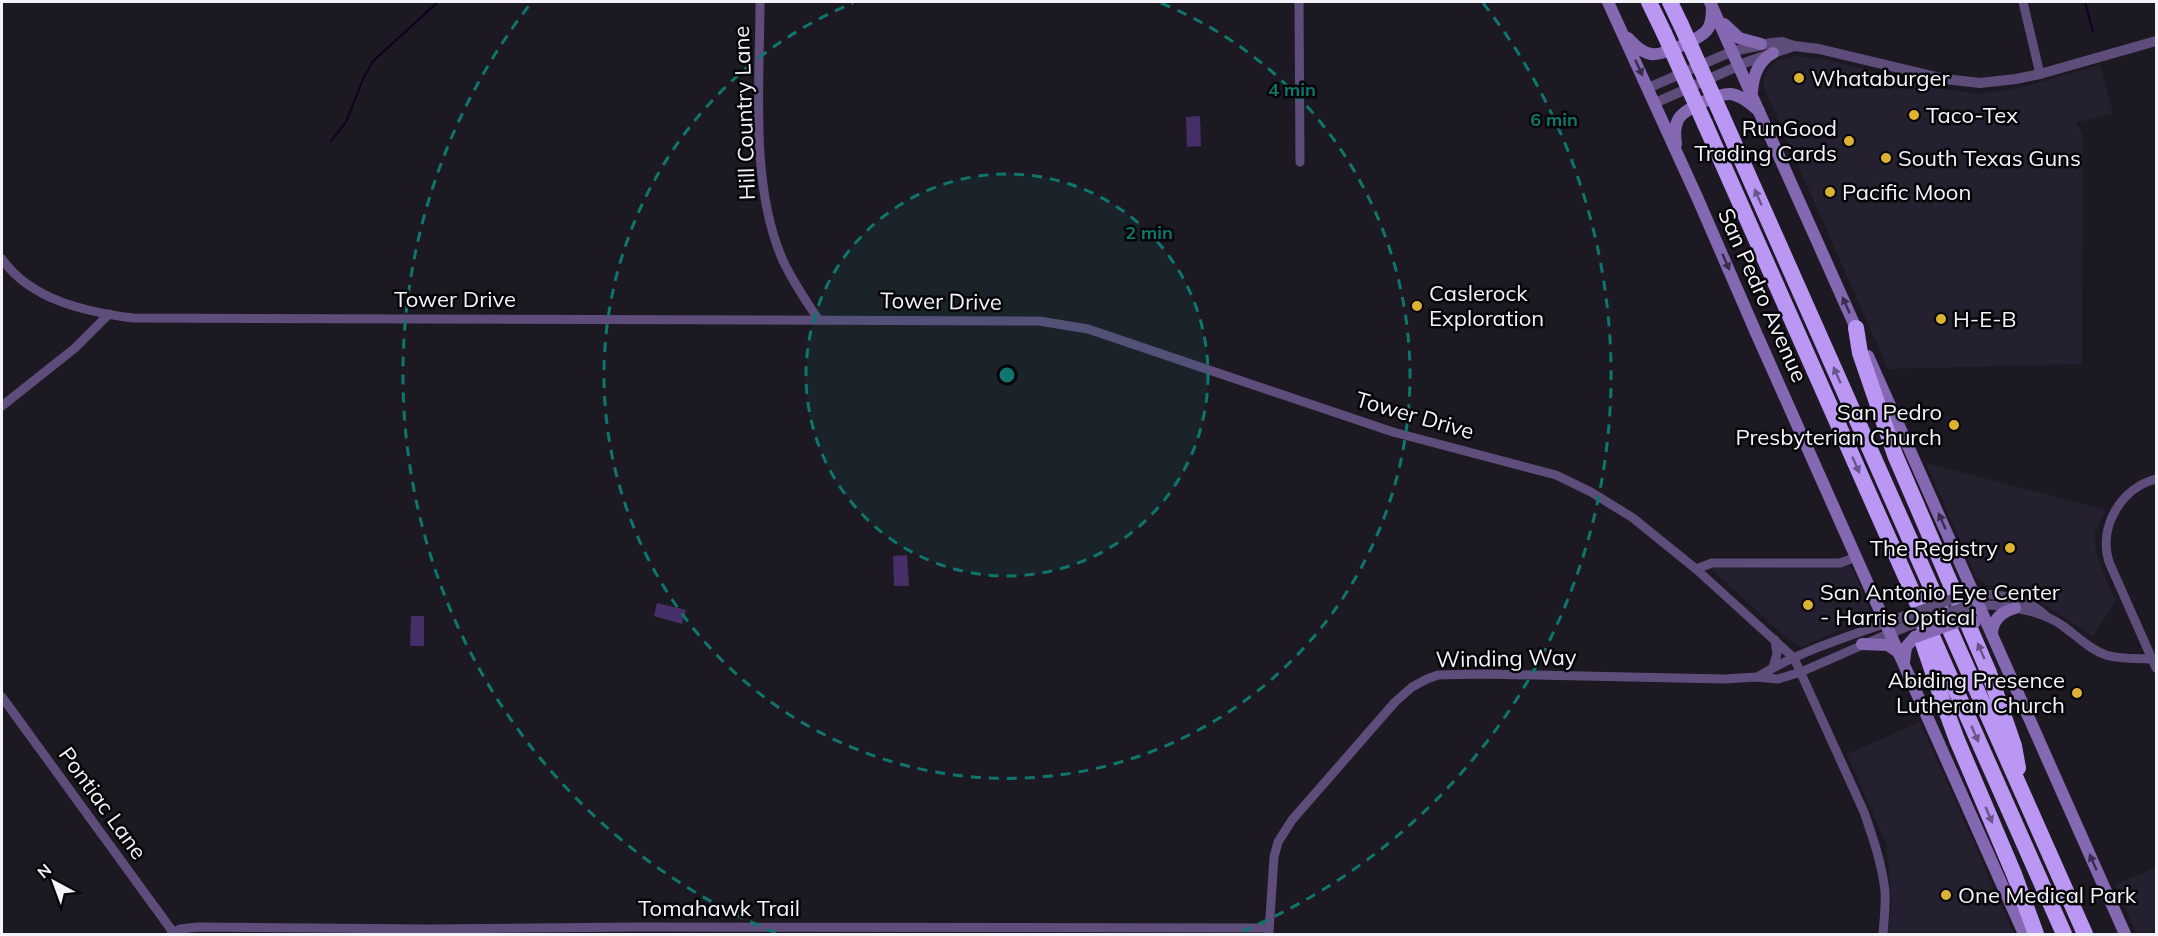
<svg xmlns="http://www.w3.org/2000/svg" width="2158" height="936" font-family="Mulish,sans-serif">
<rect width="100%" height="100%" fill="#1c1922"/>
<g fill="#25202f">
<path d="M 1796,56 L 1829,60 L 1930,87 L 1979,94 L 2022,87 L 2100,65 L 2113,113 L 2076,123 L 2083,137 L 2082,364 L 1888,369 L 1764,88 L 1764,79 L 1768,70 L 1778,60 Z"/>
<path d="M 1926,463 L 2106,510 L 2095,532 L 2096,551 L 2104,575 L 2116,601 L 2093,636 L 2043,604 L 2013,592 L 1987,585 L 1976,577 Z"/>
<path d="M 1851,566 L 1872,615 L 1801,647 L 1783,635 L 1710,568 Z"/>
<path d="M 1920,722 L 2014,934 L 1887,934 L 1892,903 L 1886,843 L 1847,754 Z"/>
<path d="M 2156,867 L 2156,934 L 2137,934 L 2115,885 Z"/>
</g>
<g fill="#462f68">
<path d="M 1200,116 L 1201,146 L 1187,147 L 1186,117 Z"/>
<path d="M 907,555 L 909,586 L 894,586 L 893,556 Z"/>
<path d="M 657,603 L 686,610 L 682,624 L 654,616 Z"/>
<path d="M 411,616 L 424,616 L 424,646 L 410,646 Z"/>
</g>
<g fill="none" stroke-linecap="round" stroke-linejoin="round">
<g stroke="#0e0023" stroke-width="2">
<path d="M 2085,2 L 2093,32"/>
<path d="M 331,141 L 346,122 L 363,79 L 373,61 L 438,2"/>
</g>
<g stroke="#5e4d7a" stroke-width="9">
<path d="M 760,2 C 760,82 750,181 781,256 C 790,278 805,299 818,319"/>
<path d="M 1299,2 L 1300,162"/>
<path d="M 2023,2 L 2040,74"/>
<path d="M 2,259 C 31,300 86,312 133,318 L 1039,321 L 1088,329 L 1393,432 L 1556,475 L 1591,492 L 1633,518 L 1696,569 L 1794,658 L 1864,812 C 1873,838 1882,864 1885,891 C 1886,905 1884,920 1883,934"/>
<path d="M 2,406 L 75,348 L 109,314"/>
<path d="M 2156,479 C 2121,488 2098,527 2109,562 L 2156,668"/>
<path d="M 1696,569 L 1712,563 L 1840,563 L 1857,557"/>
<path d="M 1974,594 C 2000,594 2027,597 2046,616"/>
<path d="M 1979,605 C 2004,604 2043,611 2063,626 C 2077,636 2089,649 2106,655 C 2122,660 2140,658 2156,659"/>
<path d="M 1773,667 L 1777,654 L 1775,640"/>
<path d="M 1757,677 C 1797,653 1842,638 1886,623"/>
<path d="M 2,697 L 173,932"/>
<path d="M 1269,932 L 1274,857 L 1278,842 L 1292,820 L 1395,702 L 1412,687 L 1427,679 L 1438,675 L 1482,674 L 1724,679 L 1757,677 L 1778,679 L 1801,672 L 1890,633"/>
<path d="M 171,934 L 180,929 L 198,927 L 429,929 L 637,927 L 1269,928"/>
</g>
<g stroke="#5e4d7a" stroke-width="10">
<path d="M 1648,88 L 1733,51 L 1772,43 L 1782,42 L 1794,46 L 1819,49 L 1945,79 L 1980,83 L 2016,79 L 2040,74 L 2156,41"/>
<path d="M 1655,103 L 1747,62 L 1794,46"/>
<path d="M 1886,623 L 1905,616"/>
<path d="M 1890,633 L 1910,625"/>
</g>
<g stroke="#8468b2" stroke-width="12">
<path d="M 1608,2 L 1697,197 L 1757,335 L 2024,934"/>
<path d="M 1710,2 L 1859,335"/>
<path d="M 1724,24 L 1739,38 L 1761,44"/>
<path d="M 1628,38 C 1635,45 1641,52 1651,54 C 1662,56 1700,39 1707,30 C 1712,24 1712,15 1712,7"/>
<path d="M 1752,92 C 1753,76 1758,61 1773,53"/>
<path d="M 1676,144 C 1675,136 1674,128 1678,120 C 1683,109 1719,93 1731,94 C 1742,96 1751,104 1759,111"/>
<path d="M 1868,356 L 2125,934"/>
<path d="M 1992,635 C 1992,620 2001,612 2015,608"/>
<path d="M 1862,644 L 1888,645 L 1898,652"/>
<path d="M 1904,662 L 1906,647 L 1915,637"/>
</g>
<g stroke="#b997f3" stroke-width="16">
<path d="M 1649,2 L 1664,33"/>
<path d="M 1670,2 L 1681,25"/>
<path d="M 1722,116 L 2085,934"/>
<path d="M 1705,124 L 2064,934"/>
<path d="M 1856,328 L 1860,353 L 1895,455 L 1989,673 L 2014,746 L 2018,768"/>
<path d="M 1925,627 L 1923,643 L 1943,702 L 1957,740 L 2014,874 L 2036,934"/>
</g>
<g stroke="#5e4d7a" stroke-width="10">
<path d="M 1905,616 L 1961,596"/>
<path d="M 1910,625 L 1967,606"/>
</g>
<path stroke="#8468b2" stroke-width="12" d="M 1915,637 L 1959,621 L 1975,622"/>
<g stroke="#b997f3" stroke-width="16">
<path d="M 1681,25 L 1722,116"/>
<path d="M 1664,33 L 1705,124"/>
</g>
</g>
<defs><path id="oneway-solid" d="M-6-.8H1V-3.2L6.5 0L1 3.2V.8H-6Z" transform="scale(1.5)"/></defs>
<g fill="#382d4c">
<use href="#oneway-solid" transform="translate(1639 68) rotate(65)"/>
<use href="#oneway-solid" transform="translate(1726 262) rotate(66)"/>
<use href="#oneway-solid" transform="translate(1846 305) rotate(-114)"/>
<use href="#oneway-solid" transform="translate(1942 521) rotate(-114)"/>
<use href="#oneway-solid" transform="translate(2093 862) rotate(-114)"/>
</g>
<g fill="#685589">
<use href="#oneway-solid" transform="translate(1758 197) rotate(-114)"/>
<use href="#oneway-solid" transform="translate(1837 375) rotate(-114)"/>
<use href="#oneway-solid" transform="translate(1856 465) rotate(66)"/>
<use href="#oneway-solid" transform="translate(1981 651) rotate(-113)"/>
<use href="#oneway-solid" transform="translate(1975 734) rotate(66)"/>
<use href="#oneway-solid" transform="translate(1989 815) rotate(67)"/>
</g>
<circle cx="1007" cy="375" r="201" fill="#0f766e" fill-opacity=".12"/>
<g fill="none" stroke="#0f766e" stroke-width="3" stroke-dasharray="10 8">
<circle cx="1007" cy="375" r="201"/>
<path d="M1161 3A403 403 0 1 1 853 3"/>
<path d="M776 933A604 604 0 0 1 531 3M1483 3A604 604 0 0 1 1238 933"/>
</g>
<g fill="#dcb233" stroke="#060508" stroke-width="2">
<circle cx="1799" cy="78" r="6"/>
<circle cx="1914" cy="115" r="6"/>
<circle cx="1849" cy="141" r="6"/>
<circle cx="1886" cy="158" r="6"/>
<circle cx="1830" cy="192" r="6"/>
<circle cx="1417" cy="306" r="6"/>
<circle cx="1941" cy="319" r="6"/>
<circle cx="1954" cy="425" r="6"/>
<circle cx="2010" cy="548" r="6"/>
<circle cx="1808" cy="605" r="6"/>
<circle cx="2077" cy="693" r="6"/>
<circle cx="1946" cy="895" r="6"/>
</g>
<g text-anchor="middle" stroke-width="5" stroke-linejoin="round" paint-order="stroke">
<g font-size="22" fill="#f5f3fa" stroke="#060508" text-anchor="start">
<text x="1811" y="86">Whataburger</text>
<text x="1926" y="123">Taco-Tex</text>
<text x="1837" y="136" text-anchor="end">RunGood<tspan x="1837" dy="25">Trading Cards</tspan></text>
<text x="1898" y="166">South Texas Guns</text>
<text x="1842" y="200">Pacific Moon</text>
<text x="1429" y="301">Caslerock<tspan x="1429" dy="25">Exploration</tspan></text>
<text x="1953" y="327">H-E-B</text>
<text x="1942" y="420" text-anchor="end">San Pedro<tspan x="1942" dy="25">Presbyterian Church</tspan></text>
<text x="1998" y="556" text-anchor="end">The Registry</text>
<text x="1820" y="600">San Antonio Eye Center<tspan x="1820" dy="25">- Harris Optical</tspan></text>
<text x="2065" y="688" text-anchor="end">Abiding Presence<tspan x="2065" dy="25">Lutheran Church</tspan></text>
<text x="1958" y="903">One Medical Park</text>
</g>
<g font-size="22" fill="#f5f3fa" stroke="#060508">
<text transform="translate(744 113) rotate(-92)" y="8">Hill Country Lane</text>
<text transform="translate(1763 295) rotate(66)" y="8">San Pedro Avenue</text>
<text x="455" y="307">Tower Drive</text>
<text transform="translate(941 301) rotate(1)" y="8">Tower Drive</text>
<text transform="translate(1415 415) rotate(16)" y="8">Tower Drive</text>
<text transform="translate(1506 658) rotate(-1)" y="8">Winding Way</text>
<text transform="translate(103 803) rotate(54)" y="8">Pontiac Lane</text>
<text x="719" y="916">Tomahawk Trail</text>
</g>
</g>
<circle cx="1007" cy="375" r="9" fill="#0f766e" stroke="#060508" stroke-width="3"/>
<g font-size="18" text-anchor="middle" font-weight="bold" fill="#0f766e" stroke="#060508" stroke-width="5" stroke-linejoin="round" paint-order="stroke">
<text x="1292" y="96">4 min</text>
<text x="1554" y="126">6 min</text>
<text x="1149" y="239">2 min</text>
</g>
<rect width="2158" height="936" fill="none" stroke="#f5f3fa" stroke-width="6"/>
<g transform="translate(54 882) rotate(319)" stroke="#060508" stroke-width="4.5" paint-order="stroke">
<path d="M0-4.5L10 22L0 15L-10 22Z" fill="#f5f3fa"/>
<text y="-9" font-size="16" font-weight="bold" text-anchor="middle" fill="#f5f3fa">N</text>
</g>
</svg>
